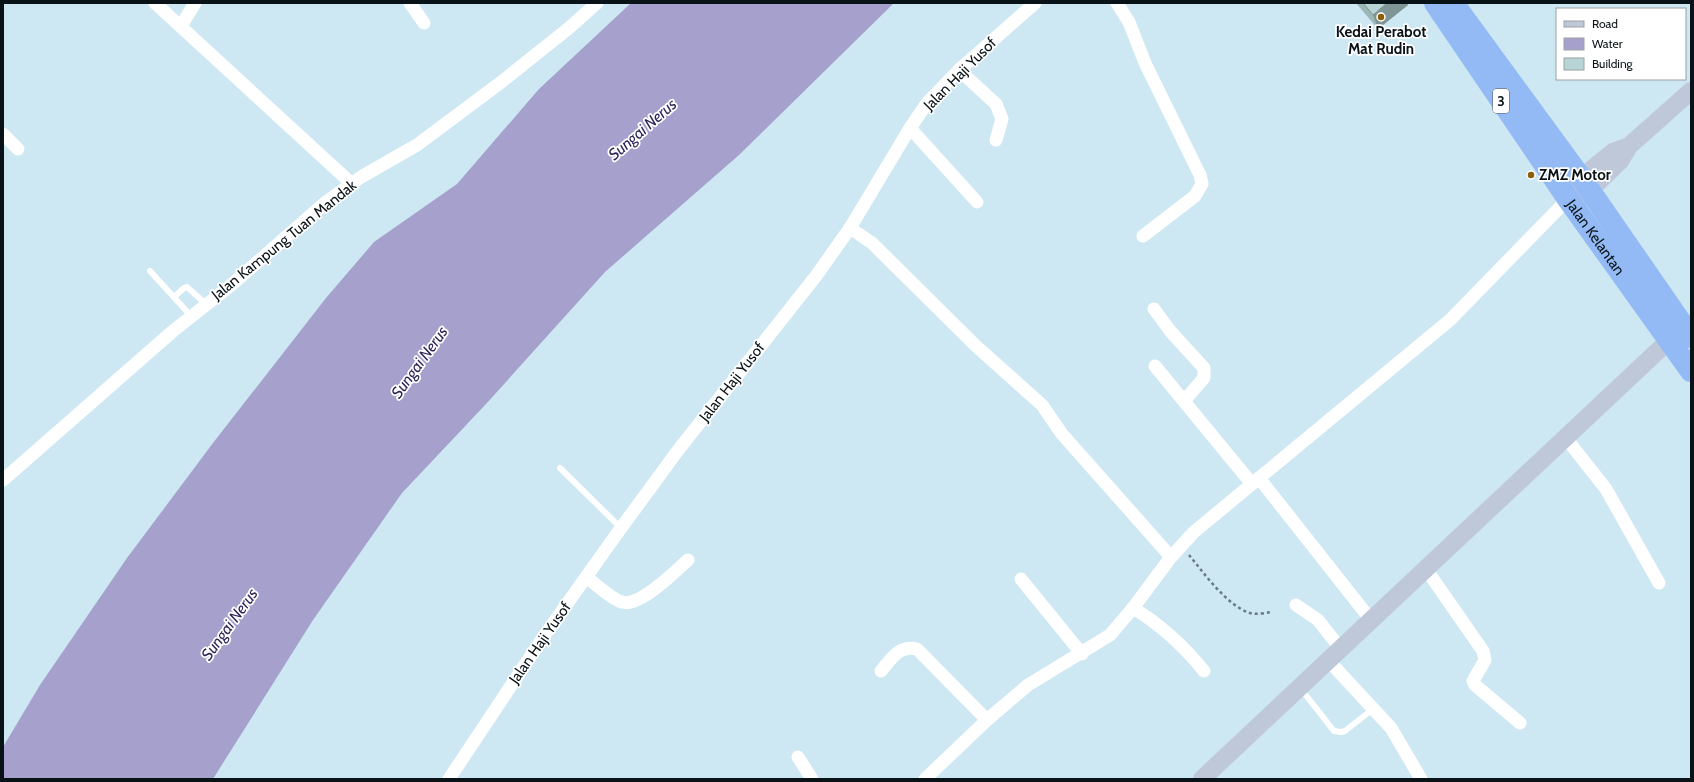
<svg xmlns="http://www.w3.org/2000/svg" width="1694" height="782" viewBox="0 0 1694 782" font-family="Cabin,sans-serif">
	<rect width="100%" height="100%" fill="#cde7f3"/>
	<!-- water -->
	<polygon fill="#a5a1cc" points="631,3 894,3 739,155 605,272 486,404 402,493 313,620 213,779 3,779 3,747 40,685 127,558 213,443 326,298 374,242 457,184 539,89"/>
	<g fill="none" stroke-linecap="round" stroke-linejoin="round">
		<!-- path -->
		<path stroke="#697a82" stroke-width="2.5" stroke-dasharray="3 3" stroke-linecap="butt" d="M1189,555c15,18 38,51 61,58 6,2 15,0 21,-1"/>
		<!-- lane -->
		<g stroke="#fff" stroke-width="6">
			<polyline points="150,271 191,316"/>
			<polyline points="174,297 184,288 187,287 206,304"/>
			<polyline points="560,468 621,528"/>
			<polyline points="1301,689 1334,731 1341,732 1345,731 1373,709"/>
		</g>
		<!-- street -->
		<g stroke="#fff" stroke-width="13">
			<polyline points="155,3 352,184"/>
			<polyline points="410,3 424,23"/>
			<polyline points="1117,3 1129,22 1145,63 1200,175 1202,184 1195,196 1143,236"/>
			<polyline points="181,26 195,3"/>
			<polyline points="959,70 996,104 1002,119 996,140"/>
			<polyline points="910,128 977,202"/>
			<polyline points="3,134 18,149"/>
			<polyline points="850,228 872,243 976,346 1042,405 1062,434 1171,557"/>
			<polyline points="1154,309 1171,332 1204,368 1204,378 1184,401"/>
			<polyline points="1155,366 1252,484"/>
			<polyline points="1565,437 1606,489 1659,583"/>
			<polyline points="1259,478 1371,620"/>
			<polyline points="3,480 173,331 230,286 326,202 361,177 417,145 500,83 569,28 597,3"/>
			<polyline points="1426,569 1483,651 1485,660 1473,681 1475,685 1520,723"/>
			<path d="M586,577c11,8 21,18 33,24 18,10 56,-30 69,-41"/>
			<polyline points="1021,579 1082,654"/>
			<polyline points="1296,605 1318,620 1340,648"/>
			<path d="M1133,608c28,17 50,37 71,63"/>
			<polyline points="1328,660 1391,728 1421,779"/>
			<path d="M881,671c11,-13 18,-26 36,-22l70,71"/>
			<polyline points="798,757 812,779"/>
			<polyline points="449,779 544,636 621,528 679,449 816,276 850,228 910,128 927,103 959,70 1035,3"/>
			<polyline points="925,779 987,720 1028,685 1110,635 1133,608 1171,557 1194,532 1450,320 1568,199"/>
		</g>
		<!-- secondary -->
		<g stroke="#bec8d9" stroke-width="18">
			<polyline points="1629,146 1613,152 1581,178 1573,184 1568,199 1581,198 1590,190 1620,161 1629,146 1691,91"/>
			<polyline points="1202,779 1679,331"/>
		</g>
		<!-- highway -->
		<g stroke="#93baf4" stroke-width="22">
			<path id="s1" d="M1435,3l133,196 123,172"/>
			<polyline points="1453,3 1581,178 1691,337"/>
		</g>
	</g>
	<!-- wall -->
	<polygon fill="#9db7b7" points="1356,3 1407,3 1408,5 1378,29"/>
	<!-- shaded-wall -->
	<polygon fill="#809595" points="1387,3 1407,3 1408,5 1378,29 1373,15"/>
	<!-- building -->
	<polygon fill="#b7d5d5" stroke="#809595" points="1363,3 1387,3 1373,15"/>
	<!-- markers -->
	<g fill="#8d5d07" stroke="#fff" stroke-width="1.5">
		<circle cx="1381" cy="17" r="4"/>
		<circle cx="1531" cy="175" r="4"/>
	</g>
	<g text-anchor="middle" stroke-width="3.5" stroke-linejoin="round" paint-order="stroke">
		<!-- shield labels -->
		<rect fill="#fff" stroke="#53595c" stroke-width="1" x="1493" y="89" width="16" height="24" rx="3"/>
		<g font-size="14" font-weight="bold" fill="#091216">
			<text x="1501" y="106">3</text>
		</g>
		<!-- poi labels -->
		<g font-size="15" font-weight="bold" fill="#091216" stroke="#fff">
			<text x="1381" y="37">Kedai Perabot<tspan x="1381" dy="17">Mat Rudin</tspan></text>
			<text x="1539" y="180" text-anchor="start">ZMZ Motor</text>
		</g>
		<!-- street labels -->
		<g font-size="15" fill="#091216" stroke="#fff">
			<text transform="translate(960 74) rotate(-45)" y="5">Jalan Haji Yusof</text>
			<text dy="5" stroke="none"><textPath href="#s1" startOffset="284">Jalan Kelantan</textPath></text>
			<text transform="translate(284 240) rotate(-39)" y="5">Jalan Kampung Tuan Mandak</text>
			<text transform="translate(732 382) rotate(-52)" y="5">Jalan Haji Yusof</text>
			<text transform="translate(540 643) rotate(-55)" y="5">Jalan Haji Yusof</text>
		</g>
		<!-- water labels -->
		<g font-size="16" font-style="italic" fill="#2e2459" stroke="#fff">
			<text transform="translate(642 129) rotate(-41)" y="6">Sungai Nerus</text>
			<text transform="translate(419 362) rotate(-54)" y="6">Sungai Nerus</text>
			<text transform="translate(229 624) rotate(-54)" y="6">Sungai Nerus</text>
		</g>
	</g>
	<!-- border -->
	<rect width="1694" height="782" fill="none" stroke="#091216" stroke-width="8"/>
	<!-- legend -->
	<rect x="1556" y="8" width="130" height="72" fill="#ffffff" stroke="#9da0a2"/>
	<rect x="1564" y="21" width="20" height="6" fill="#bec8d9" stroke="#9da0a2"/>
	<text x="1592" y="28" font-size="12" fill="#091216">Road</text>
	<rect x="1564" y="38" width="20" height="12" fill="#a5a1cc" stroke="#9da0a2"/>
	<text x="1592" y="48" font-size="12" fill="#091216">Water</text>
	<rect x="1564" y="58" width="20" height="12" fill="#b7d5d5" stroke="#9da0a2"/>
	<text x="1592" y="68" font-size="12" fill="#091216">Building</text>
</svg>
